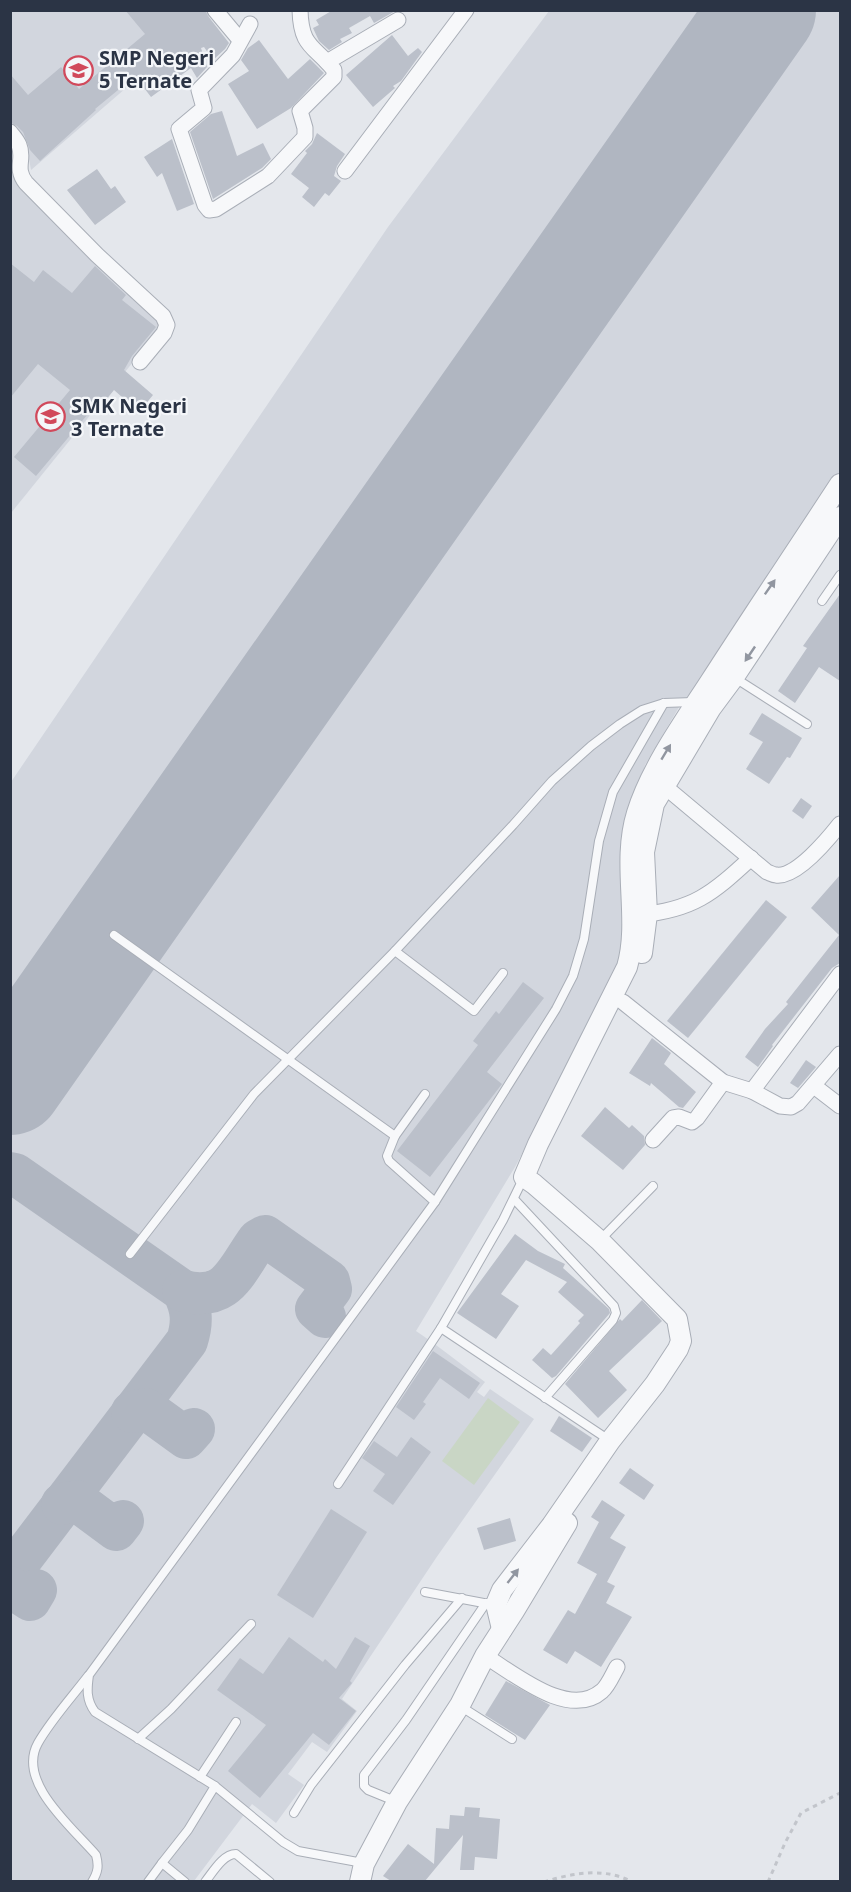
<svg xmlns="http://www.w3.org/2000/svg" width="851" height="1892" viewBox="0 0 851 1892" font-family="'Noto Sans',sans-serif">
	<rect width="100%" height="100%" fill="#e4e7ec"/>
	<!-- built -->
	<g fill="#d2d6de">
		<polygon points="213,10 214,12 31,170 27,148 11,129 10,11"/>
		<polygon points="549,11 840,11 840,477 694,689 682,702 645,765 624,842 621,908 623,944 619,960 597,1013 515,1167 416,1331 432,1342 485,1382 477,1392 484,1397 490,1389 534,1419 436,1558 342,1699 357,1711 327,1752 312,1742 288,1774 304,1785 276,1823 252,1804 194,1881 11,1882 11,782 388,227"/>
		<polygon points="10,171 167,320 11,513 10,513"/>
	</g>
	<!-- green -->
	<polygon fill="#c9d6c5" points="488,1398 520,1422 474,1485 442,1461"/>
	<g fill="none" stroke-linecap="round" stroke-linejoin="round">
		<!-- taxiway -->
		<g stroke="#b0b6c1" stroke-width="42">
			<path d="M10,1173l5,1 168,117c9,18 10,31 4,50l-177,233"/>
			<path d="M183,1291c45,11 52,-19 75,-51l7,-4 64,45 2,8 -15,20 9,8"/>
			<polyline points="132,1412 146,1409 186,1438 194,1429"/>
			<polyline points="62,1504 77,1501 116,1530 123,1521"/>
			<polyline points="10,1587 30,1600 36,1590"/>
		</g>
		<!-- runway -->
		<polyline stroke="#b0b6c1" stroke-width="106" points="10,1082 763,10"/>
	</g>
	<!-- building -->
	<g fill="#bbc0ca">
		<polygon points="125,10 205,10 208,16 229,43 225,49 213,60 204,47 201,48 207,67 197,78 191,68 151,97 135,76 95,109 96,110 40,161 30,150 23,132 17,126 10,122 10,74 28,95 61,67 79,89 145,34"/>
		<polygon points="333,10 397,10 374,23 370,16 349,28 352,33 340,39 342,42 329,50 319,41 313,28 319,25 316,20"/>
		<polygon points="392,35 408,56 418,48 422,52 401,81 393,86 395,88 373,107 346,75"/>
		<polygon points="259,40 288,79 310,59 324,73 291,108 257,129 228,84 249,71 241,60 248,48"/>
		<polygon points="222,111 237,156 263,143 271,159 262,168 213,199 190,132 211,114"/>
		<polygon points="317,133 345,154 337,166 334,176 341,181 329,196 325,193 314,207 302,197 309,188 291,174 307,153 305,151 312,144"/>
		<polygon points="172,139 194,204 177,211 162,173 157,177 144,157"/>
		<polygon points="97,169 111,189 115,186 126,202 95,225 67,190"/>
		<polygon points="10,263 34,282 43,270 72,293 95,266 126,295 122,300 156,327 132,356 124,370 153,395 139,412 114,390 97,411 93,408 36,476 14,457 70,390 38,364 10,398"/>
		<polygon points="840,594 840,681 819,667 795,703 778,691 807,648 803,646"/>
		<polygon points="762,713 802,738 790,758 787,757 769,784 746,769 763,742 749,734"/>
		<polygon points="801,798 812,806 803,819 792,811"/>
		<polygon points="840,875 840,963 832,968 772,1045 773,1046 758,1067 745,1057 765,1029 788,1004 786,1002 839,935 811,908"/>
		<polygon points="766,900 787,917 688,1038 667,1021"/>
		<polygon points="523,982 544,998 487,1072 502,1084 430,1177 397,1151 478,1045 473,1041 496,1011 499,1014"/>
		<polygon points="652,1038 671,1053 664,1064 696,1092 683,1108 679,1107 651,1083 650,1086 629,1073"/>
		<polygon points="806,1060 816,1067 798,1088 790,1083"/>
		<polygon points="605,1107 629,1128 632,1125 644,1136 645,1145 623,1170 581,1136"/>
		<polygon points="515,1234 538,1251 565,1264 563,1268 609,1309 610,1313 556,1376 552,1378 532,1360 543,1348 551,1355 580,1323 578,1321 584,1315 558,1292 567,1282 526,1260 501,1294 519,1306 496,1339 457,1313"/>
		<polygon points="642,1300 662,1321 609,1371 627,1390 598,1418 565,1384 620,1319 622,1321"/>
		<polygon points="433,1351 480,1383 469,1399 440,1378 423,1402 426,1404 414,1420 396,1407"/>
		<polygon points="559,1416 592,1438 582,1452 550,1431"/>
		<polygon points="411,1437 431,1452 393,1505 373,1491 385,1474 362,1458 374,1441 397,1457"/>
		<polygon points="630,1468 654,1485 644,1500 619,1483"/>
		<polygon points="602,1500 625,1515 610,1538 626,1547 607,1582 615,1586 606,1603 632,1617 601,1667 575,1651 567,1664 543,1650 568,1610 575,1614 597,1574 577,1563 599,1522 591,1517"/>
		<polygon points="331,1509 367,1532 313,1618 277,1595"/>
		<polygon points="510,1518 516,1541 484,1550 477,1528"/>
		<polygon points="289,1637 323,1662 325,1659 336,1669 355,1637 370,1646 350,1681 352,1683 339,1698 356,1711 329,1745 313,1733 260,1798 228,1771 266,1725 217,1690 240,1658 263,1674"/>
		<polygon points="506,1681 550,1705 525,1740 485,1715"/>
		<polygon points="465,1807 480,1808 479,1817 500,1819 497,1859 475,1857 474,1870 460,1870 463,1835 425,1881 391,1881 383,1876 408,1844 434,1864 436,1828 449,1829 450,1815 464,1816"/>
	</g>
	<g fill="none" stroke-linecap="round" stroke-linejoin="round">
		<defs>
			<g id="service">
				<polyline points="822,601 840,575"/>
				<polyline points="735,678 807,724"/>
				<path d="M114,935l281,201 -8,20 2,5 46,41 -346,473c-2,14 -3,25 6,37l120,74 68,56 15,9 65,12"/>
				<polyline points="395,951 474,1011 503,973"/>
				<polyline points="395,1136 425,1094"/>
				<polyline points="523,1179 503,1220 441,1328 609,1440"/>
				<polyline points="514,1199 614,1306 616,1313 613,1320 545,1398"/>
				<polyline points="435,1202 556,1009 573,976 584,939 599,841 613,792 664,703"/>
				<polyline points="605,1235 653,1186"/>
				<polyline points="130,1254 254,1094 395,951 513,825 552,781 591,746 620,724 642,710 664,703 693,702"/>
				<polyline points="338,1484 441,1328"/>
				<polyline points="425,1592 489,1604"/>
				<path d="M88,1676c-16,21 -37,44 -50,67 -22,39 35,85 58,112 3,11 2,17 -4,27"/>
				<polyline points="460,1706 512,1739"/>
				<polyline points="138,1739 171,1709 251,1624"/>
				<polyline points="200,1777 236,1722"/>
				<polyline points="395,1801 368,1790 364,1786 364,1775 406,1720 486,1603"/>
				<polyline points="294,1813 311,1785 405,1665 462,1598"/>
				<polyline points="162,1863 188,1830 215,1786"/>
				<polyline points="148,1882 162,1863 185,1882"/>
				<path d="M205,1882c8,-10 18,-28 31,-28l34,28"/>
			</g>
			<g id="minor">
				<polyline points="215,10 240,40"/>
				<path d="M250,24l-17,31 -34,35 5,18 -25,21 26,76 4,5 7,-1 52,-33 37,-39v-9l-5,-17 34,-34v-7c-20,-25 -33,-22 -34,-60"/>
				<polyline points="327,62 398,20"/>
				<path d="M10,132c3,4 7,8 9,13 6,14 -5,23 7,38l71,72 66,61 4,9 -3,8 -24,29"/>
				<polyline points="345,171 466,10"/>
				<path d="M657,780l110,92c3,1 6,3 9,3 20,3 53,-37 64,-51"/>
				<path d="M639,915c54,-5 73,-21 112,-57"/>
				<polyline points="623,1002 723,1082 752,1091 780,1106 791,1107 798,1103 840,1054"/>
				<polyline points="814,1086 840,1106"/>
				<polyline points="752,1091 840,974"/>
				<polyline points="653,1140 673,1118 679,1117 692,1122 697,1118 723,1082"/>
				<path d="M485,1656c30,18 84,64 117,35 6,-5 11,-17 15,-24"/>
			</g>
			<g id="tertiary">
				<polyline points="642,953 647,914 644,852 654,804 711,708 734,677 840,517"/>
				<path d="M502,1629l-6,-25 6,-14 50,-65 58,-84 45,-57 23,-35 3,-8 -4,-22 -77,-78 -66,-57 -10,-7 14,-33 89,-177c14,-48 -6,-103 10,-154 14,-45 47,-91 73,-131 43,-67 87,-132 130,-198"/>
				<polyline points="360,1882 364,1864 397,1802 460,1705 485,1656 514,1611 567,1523"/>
			</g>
		</defs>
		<!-- service casing -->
		<use href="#service" stroke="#a9aeb7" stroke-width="10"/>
		<!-- minor casing -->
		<use href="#minor" stroke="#a9aeb7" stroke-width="17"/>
		<!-- tertiary casing -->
		<use href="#tertiary" stroke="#a9aeb7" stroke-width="22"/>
		<!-- path -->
		<g stroke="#c2c5cb" stroke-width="3" stroke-dasharray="4.5 4.5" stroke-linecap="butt">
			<path d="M544,1882c28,-9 61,-15 88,0"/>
			<polyline points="768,1882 785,1843 801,1813 840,1793"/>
		</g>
		<!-- service -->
		<use href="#service" stroke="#f7f8fa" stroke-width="8"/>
		<!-- minor -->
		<use href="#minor" stroke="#f7f8fa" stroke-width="15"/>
		<!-- tertiary -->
		<use href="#tertiary" stroke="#f7f8fa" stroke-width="20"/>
	</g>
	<!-- one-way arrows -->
	<defs><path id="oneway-solid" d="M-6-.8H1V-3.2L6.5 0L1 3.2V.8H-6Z" transform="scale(1.5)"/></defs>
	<g fill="#9196a0">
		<use href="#oneway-solid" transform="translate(770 587) rotate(-55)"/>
		<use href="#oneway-solid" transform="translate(750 654) rotate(124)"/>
		<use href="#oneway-solid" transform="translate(666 752) rotate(-59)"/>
		<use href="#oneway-solid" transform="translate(513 1576) rotate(-52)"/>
	</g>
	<!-- icons -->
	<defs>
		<symbol id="school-ring" viewBox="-11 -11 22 22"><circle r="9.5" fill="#f4f6f9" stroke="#d1495b" stroke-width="1.5"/><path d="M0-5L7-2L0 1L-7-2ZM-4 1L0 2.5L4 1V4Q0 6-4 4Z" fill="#d1495b"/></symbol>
	</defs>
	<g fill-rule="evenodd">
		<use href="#school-ring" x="62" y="54" width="33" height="33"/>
		<use href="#school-ring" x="34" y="400" width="33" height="33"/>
	</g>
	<g text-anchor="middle" stroke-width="4.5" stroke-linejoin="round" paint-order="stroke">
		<!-- poi labels -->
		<g font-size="20" font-weight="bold" fill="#2b3445" stroke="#f4f6f9" text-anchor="start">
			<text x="99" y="65">SMP Negeri<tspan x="99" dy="23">5 Ternate</tspan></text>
			<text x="71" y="413">SMK Negeri<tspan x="71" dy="23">3 Ternate</tspan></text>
		</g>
	</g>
	<!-- border -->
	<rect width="851" height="1892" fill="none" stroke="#2b3445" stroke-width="24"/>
</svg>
